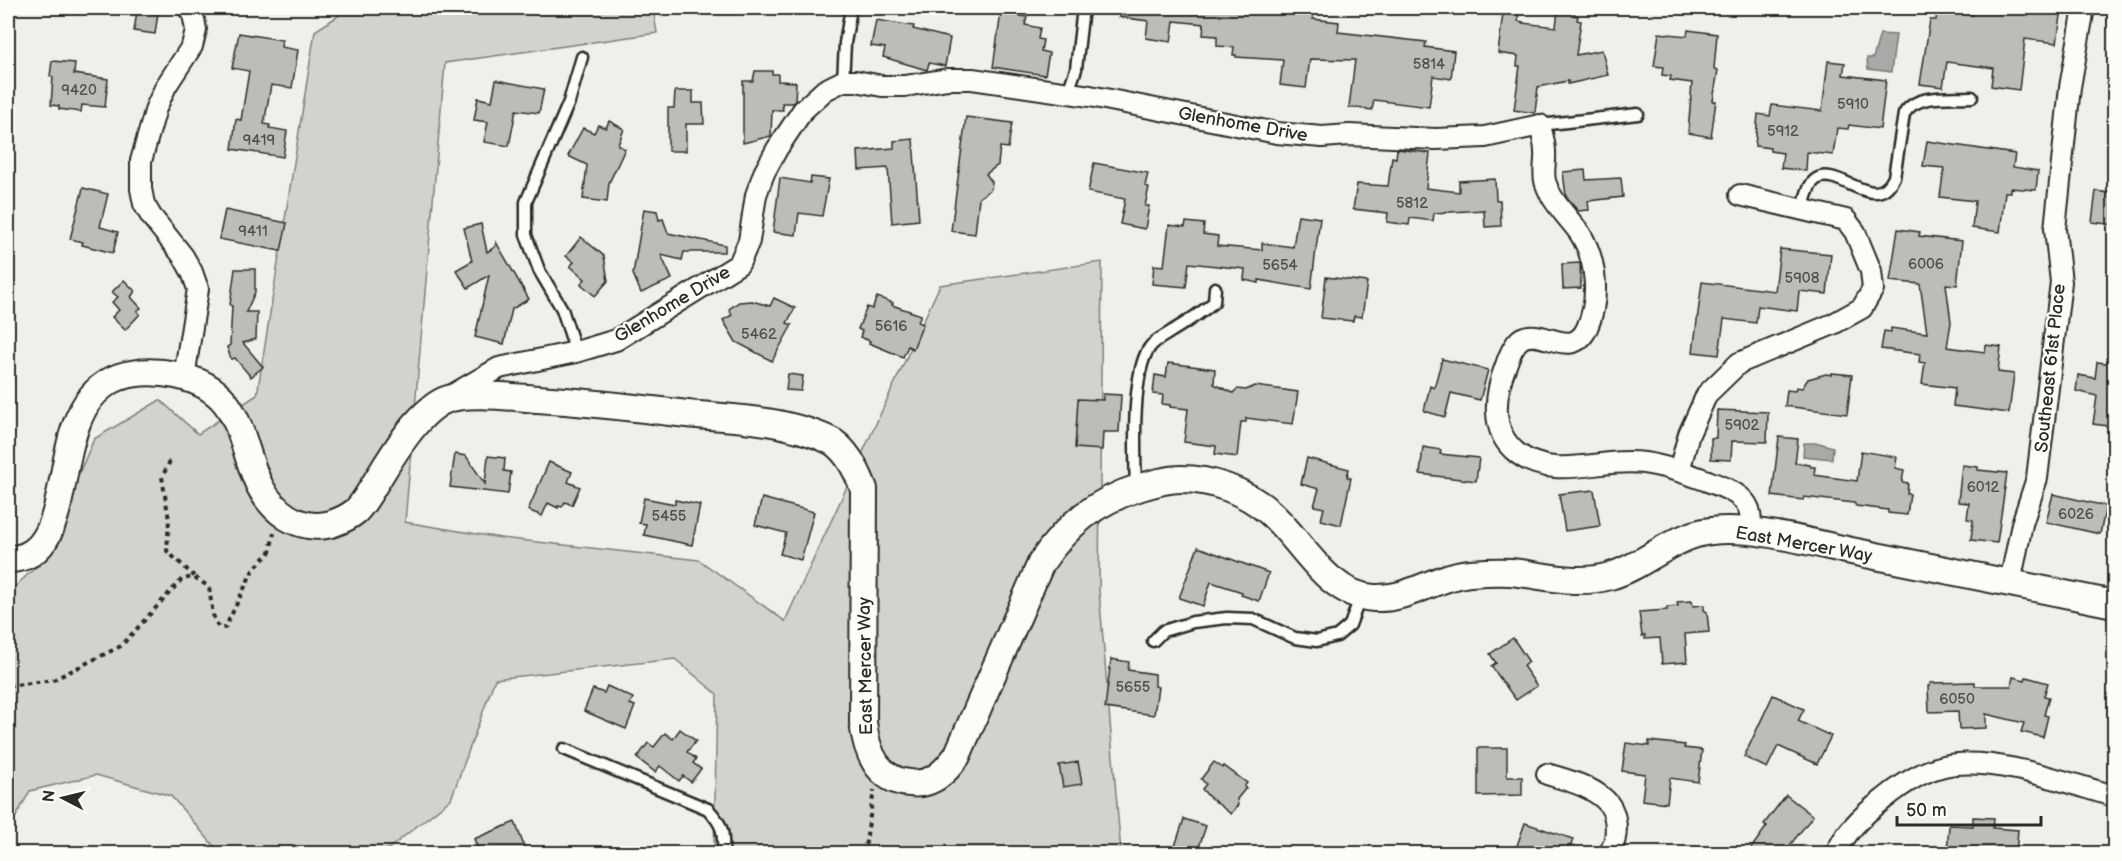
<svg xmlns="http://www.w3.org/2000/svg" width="2122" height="861" viewBox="0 0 2122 861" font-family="'Balsamiq Sans',sans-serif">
	<rect width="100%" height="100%" fill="#f0efeb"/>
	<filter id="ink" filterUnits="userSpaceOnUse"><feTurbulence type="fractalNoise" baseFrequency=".0167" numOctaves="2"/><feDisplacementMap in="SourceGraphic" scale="12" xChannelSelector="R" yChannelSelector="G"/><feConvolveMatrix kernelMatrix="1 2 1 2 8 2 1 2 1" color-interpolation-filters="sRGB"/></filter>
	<g filter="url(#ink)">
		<!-- green -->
		<polygon fill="#d3d2cf" stroke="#7f7e7d" stroke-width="1.5" points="350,8 653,8 657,33 445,63 405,522 501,538 699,560 785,621 940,285 1102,262 1099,591 1121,853 714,853 717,694 675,659 495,679 451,799 383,853 220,853 171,796 96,775 30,791 8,831 8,593 40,563 94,439 160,400 198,434 257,395 315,31"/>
		<!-- water -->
		<g fill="#aaa9a7" stroke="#777775" stroke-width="1.5">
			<polygon points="1880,34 1896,35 1891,72 1868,69 1867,58 1873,58"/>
			<polygon points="1804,443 1819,443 1833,447 1832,459 1803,456"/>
		</g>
		<!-- building -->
		<g fill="#bdbcb8" stroke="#2b2b2b" stroke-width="1.5">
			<polygon points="1119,8 1270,8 1314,13 1313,19 1339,22 1338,32 1426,42 1425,47 1454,51 1451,79 1433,76 1429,107 1374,100 1372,110 1349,107 1355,60 1310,59 1306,88 1280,85 1283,60 1236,57 1236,55 1233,55 1234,47 1217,46 1217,36 1203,35 1204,24 1174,21 1171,42 1146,38 1148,21 1119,17"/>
			<polygon points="1974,8 2062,9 2057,43 2025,39 2019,90 1991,86 1993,68 1947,62 1943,87 1920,84 1930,20 1936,20 1937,10 1973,15"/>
			<polygon points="1558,9 1575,11 1574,15 1578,16 1577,20 1581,21 1576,55 1602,50 1608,75 1568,84 1568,81 1538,87 1535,113 1514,110 1520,66 1517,66 1518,56 1498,53 1503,13 1519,15 1518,21 1523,22 1522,23 1556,27"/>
			<polygon points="137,11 158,13 155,34 134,31"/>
			<polygon points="1001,13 1027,17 1025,25 1040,28 1038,39 1043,40 1041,51 1049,53 1045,75 993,67"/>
			<polygon points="876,20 914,26 913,29 950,38 945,66 929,63 927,70 883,57 885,48 871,46"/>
			<polygon points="1688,30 1717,34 1714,69 1718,70 1713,101 1716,101 1711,137 1688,133 1692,83 1670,80 1671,76 1662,75 1663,67 1654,66 1659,33 1687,36"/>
			<polygon points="239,33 282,40 281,47 298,50 292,88 271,85 264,124 270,125 269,128 287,131 283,157 232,149 236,119 241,120 249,71 232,68"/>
			<polygon points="52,61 75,63 74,74 108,79 105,107 82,105 81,112 59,109 59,106 51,105 53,77 50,76"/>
			<polygon points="1828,61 1845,63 1843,75 1886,80 1880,129 1849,125 1848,129 1837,128 1833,155 1807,152 1806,171 1781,168 1783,153 1770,151 1770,148 1755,146 1758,114 1770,116 1772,105 1822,111"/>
			<polygon points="755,71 772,71 772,74 778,74 778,81 796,82 795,101 793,103 782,103 783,110 772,110 771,136 743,143 743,81 753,81"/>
			<polygon points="496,80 544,89 539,113 516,110 509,146 484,142 488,122 474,120 478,98 492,101"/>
			<polygon points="675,91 693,91 693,103 703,103 704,124 686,124 686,151 668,151 668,108 674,108"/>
			<polygon points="966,117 1012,123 1008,148 1000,147 998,165 986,174 992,182 991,189 979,198 975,234 951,231"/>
			<polygon points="609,121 624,129 618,145 625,149 609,183 607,202 583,199 587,165 568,156 583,128 594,133 598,125 606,128"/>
			<polygon points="913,139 919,220 892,223 888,168 859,170 858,151 894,148 894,141"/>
			<polygon points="1927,141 2015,154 2013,167 2038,171 2036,190 2010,188 2010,192 2005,192 2000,232 1972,228 1975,201 1940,197 1944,168 1923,166"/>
			<polygon points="1397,149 1430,153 1426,188 1459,192 1459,181 1495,179 1496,200 1500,200 1501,226 1485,227 1484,210 1434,213 1433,221 1410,218 1409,225 1387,222 1388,213 1353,209 1357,184 1388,186 1392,157 1396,158"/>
			<polygon points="1094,163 1148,173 1145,186 1149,187 1145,206 1149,206 1145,229 1120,224 1125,199 1088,192"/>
			<polygon points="1585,170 1586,180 1621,178 1623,197 1588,201 1589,210 1578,211 1566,196 1563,172"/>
			<polygon points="811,177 829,179 822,216 799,213 796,235 773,232 780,178 810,183"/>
			<polygon points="83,188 108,194 100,227 118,232 113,253 82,245 83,242 70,239"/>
			<polygon points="2096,191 2115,194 2115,225 2092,222"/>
			<polygon points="644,209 657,211 659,220 663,219 668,233 725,245 725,252 684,252 682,260 661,255 672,279 641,293 633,274"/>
			<polygon points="225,210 287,223 281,251 219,239"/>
			<polygon points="1298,215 1320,218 1311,289 1259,280 1259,283 1244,280 1245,269 1189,263 1186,287 1152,284 1154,265 1164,266 1169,225 1185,227 1186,222 1204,224 1203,234 1218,236 1217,246 1262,250 1262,243 1293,247"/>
			<polygon points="481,224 487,252 495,247 496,242 529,299 512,309 504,344 475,337 489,275 468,288 456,270 472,261 464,228"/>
			<polygon points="1898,229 1920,232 1919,236 1962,241 1957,285 1946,284 1951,322 1947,347 1985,352 1986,345 2001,347 1998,372 2014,374 2009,413 1953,406 1955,388 1922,384 1925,363 1919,362 1920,354 1881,349 1884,331 1891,332 1891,328 1927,333 1920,284 1890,281"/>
			<polygon points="581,237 604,256 608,281 595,296 581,284 585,279 570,266 574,262 566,256"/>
			<polygon points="1780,249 1831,254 1827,294 1799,291 1797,311 1758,306 1756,323 1724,319 1719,355 1693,352 1702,282 1775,291"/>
			<polygon points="1580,263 1581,288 1563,289 1562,264"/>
			<polygon points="235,269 255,269 255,292 246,312 257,312 256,339 243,343 263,367 251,377 235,358 231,359 227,347 230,345 232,306 230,305"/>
			<polygon points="1326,277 1367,282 1362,317 1354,316 1353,321 1321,318"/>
			<polygon points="124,280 135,291 131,297 141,308 137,311 140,314 125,330 112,317 119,310 112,302 118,297 112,292"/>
			<polygon points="877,297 893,303 892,305 921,315 918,322 923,324 913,349 908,346 903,357 869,343 870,341 860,337 862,331 858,329 867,307 872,309"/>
			<polygon points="774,298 795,308 787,323 792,325 772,361 736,342 723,320 732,315 729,309 739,302 752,301 770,306"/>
			<polygon points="1442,359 1488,370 1480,400 1451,393 1445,417 1424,411 1430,386 1434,388"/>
			<polygon points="2097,362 2115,364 2115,427 2093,424 2097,396 2076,391 2078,375 2095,378"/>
			<polygon points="1168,363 1215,369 1214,384 1233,393 1237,389 1246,390 1255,386 1298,392 1293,424 1246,418 1246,422 1241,422 1237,457 1215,454 1216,446 1184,442 1188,409 1170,407 1170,405 1162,404 1163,395 1153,394 1155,375 1166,377"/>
			<polygon points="1832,373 1852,375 1847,414 1785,406 1787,390 1795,391 1796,387 1802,388 1808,379 1826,374 1832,375"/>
			<polygon points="788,374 803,376 801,391 786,390"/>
			<polygon points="1103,394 1121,395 1119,432 1103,432 1102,450 1075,448 1078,399 1103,400"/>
			<polygon points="1717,410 1768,412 1767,442 1732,441 1731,460 1711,459 1711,438 1716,438"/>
			<polygon points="1779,437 1798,439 1795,463 1810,465 1811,467 1815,467 1814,475 1857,481 1861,451 1897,457 1895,468 1904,470 1902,482 1908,483 1907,494 1910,494 1907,515 1888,513 1888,510 1856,506 1854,503 1804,497 1803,500 1772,496"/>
			<polygon points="1423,447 1441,450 1440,454 1479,458 1476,481 1420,474"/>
			<polygon points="455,454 466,456 485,484 488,456 505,458 504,471 511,472 508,494 450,487"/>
			<polygon points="1307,458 1349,469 1347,477 1351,478 1341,525 1321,520 1324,508 1314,506 1319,489 1301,484"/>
			<polygon points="549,462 572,472 568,482 580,487 572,505 565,502 562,507 558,506 558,508 548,503 542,516 528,510"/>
			<polygon points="1962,465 1978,467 1978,470 2007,473 1997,543 1971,540 1973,520 1967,519 1969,503 1958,502"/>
			<polygon points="1594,490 1600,526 1565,531 1559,494"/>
			<polygon points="2053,494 2106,506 2100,534 2046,522"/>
			<polygon points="644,498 675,504 675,500 700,505 692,545 644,535 646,524 639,523"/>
			<polygon points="762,498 814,512 801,560 780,554 786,533 755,525"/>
			<polygon points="1198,547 1269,573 1259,601 1241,595 1242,592 1211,582 1203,606 1179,598"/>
			<polygon points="1692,601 1693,606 1704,605 1704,610 1707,612 1709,632 1685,634 1687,662 1662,664 1660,638 1645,639 1645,635 1642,636 1639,612 1667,610 1667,607 1678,606 1677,602"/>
			<polygon points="1513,638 1529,662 1523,666 1537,686 1516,700 1491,666 1496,663 1490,654"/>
			<polygon points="1111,659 1129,662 1128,670 1155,674 1155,686 1158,687 1154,715 1105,708"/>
			<polygon points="2013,677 2025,680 2026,677 2048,683 2044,696 2049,697 2044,715 2048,716 2043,737 2021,732 2024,723 1986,714 1986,728 1959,729 1958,711 1929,712 1928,686 1930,686 1930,683 1975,682 1975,686 2011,686"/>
			<polygon points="607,686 633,698 630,704 635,706 626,729 584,711 593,689 604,693"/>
			<polygon points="1773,695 1804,709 1798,721 1831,736 1817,764 1778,746 1767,768 1744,757"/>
			<polygon points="680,729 696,741 687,752 696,759 693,763 701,769 691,782 683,776 679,781 660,766 655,772 637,758 648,743 654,747 665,733 673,739"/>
			<polygon points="1649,741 1685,745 1684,748 1702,750 1698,782 1670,778 1667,803 1642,800 1645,774 1622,771 1626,743 1649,746"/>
			<polygon points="1478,748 1507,748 1507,777 1522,777 1522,795 1478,796"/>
			<polygon points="1078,762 1082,784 1063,787 1059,765"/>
			<polygon points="1214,762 1223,768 1224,766 1247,783 1244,787 1246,788 1237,799 1238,805 1231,814 1208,796 1202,789 1206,784 1201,779"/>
			<polygon points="1786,795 1813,816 1783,854 1747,854 1767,826 1764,824"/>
			<polygon points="1973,817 1994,818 1993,828 2018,830 2016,854 1947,852 1949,825 1973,826"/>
			<polygon points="1184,819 1206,826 1197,853 1175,846"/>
			<polygon points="515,822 527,854 480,854 474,839"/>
			<polygon points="1525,823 1573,839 1568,854 1514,854"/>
		</g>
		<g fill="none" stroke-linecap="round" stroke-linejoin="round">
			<defs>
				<g id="service">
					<polyline points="843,81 845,43 851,8"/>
					<polyline points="1068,92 1076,69 1083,8"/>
					<polyline points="1540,125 1638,114"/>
					<path d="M1802,211c3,-9 5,-25 13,-31 23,-17 61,37 79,-3l10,-63c12,-21 46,-16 68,-17"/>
					<polyline points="576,352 562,309 539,270 526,235 526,202 569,102 582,57"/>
					<path d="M1136,489c-1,-32 -5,-118 14,-142 5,-7 15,-11 22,-16 15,-9 29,-18 42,-29l1,-14"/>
					<polyline points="1153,641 1163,631 1193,622 1227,618 1253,619 1295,638 1317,641 1337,636 1350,625 1361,595"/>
					<path d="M564,749l144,60c15,16 16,23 15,45"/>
				</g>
				<g id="minor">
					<polyline points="184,377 198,289 192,272 183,256 151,216 144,204 141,189 141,161 156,108 166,86 192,46 196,30 193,14 188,8"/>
					<path d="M449,397l50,-29 77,-16 40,-12 123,-76 10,-23 7,-46 8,-22 13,-24 26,-39 22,-20 18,-9h13l26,5h23l43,-7h24l118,17 187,37 45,4 27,-2 87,4 49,-2 55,-12c2,9 5,18 5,27 1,10 -3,23 1,32 6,18 22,33 33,48 18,27 21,67 8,96 -15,33 -44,-1 -65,10 -8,5 -13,18 -16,27 -11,28 -17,66 11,88 37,29 84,4 127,10 21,3 42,10 61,17 15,6 38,13 44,29 2,7 2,16 3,23"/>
					<polyline points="1679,471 1689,434 1707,394 1739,363 1833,324 1862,308 1873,289 1871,271 1855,232 1846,220 1740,195"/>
					<polyline points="2010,583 2022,524 2037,478 2061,282 2055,229 2070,87 2084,8"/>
					<path d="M1547,774c19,6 41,11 56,24 16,13 16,39 6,56"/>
					<path d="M1836,854c9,-23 29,-41 48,-55 17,-14 38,-28 60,-33 48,-11 123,17 170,30"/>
				</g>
				<path id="tertiary" d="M8,559c79,0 31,-153 111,-182 18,-6 38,-6 57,-2 18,4 37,12 49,27 27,35 20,88 62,115 13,8 29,11 44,7 9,-3 18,-7 25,-13 9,-9 16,-23 23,-34 14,-23 37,-61 62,-75 21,-12 72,-5 97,-3 49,3 99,9 149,15 30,3 62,4 91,10 19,4 38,9 55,18 15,10 25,31 31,47l-1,233c3,28 14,59 47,61 7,1 16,0 23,-4 10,-5 17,-14 24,-23l84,-193c26,-39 55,-62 100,-76 13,-4 27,-8 40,-8 31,0 63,12 87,32 33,27 57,84 106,87 35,2 62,-22 96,-25 13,-1 27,-2 41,-1 32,3 66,14 99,4 35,-10 63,-41 101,-45 44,-5 101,12 145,21 86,17 172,34 258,52"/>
			</defs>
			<!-- service casing -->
			<use href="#service" stroke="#2b2b2b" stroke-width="15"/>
			<!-- minor casing -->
			<use href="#minor" stroke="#2b2b2b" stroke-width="24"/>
			<!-- tertiary casing -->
			<use href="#tertiary" stroke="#2b2b2b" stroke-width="30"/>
			<!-- path -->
			<g stroke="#2b2b2b" stroke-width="4" stroke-dasharray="4.5 4.5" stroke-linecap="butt">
				<polyline points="170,461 162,477 169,520 167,551 194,576"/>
				<polyline points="8,686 53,680 121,646 182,579 194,577 209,587 213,615 218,627 225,628 253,570 270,552 274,533"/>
				<polyline points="864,854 874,790"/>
			</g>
			<!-- service -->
			<use href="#service" stroke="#fdfcf7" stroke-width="10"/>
			<!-- minor -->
			<use href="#minor" stroke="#fdfcf7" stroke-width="20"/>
			<!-- tertiary -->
			<use href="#tertiary" stroke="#fdfcf7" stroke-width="26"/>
		</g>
	</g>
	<g text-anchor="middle" stroke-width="4.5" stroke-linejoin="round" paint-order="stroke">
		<!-- number labels -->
		<g font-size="15" fill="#504f4e">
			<text x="1429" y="69">5814</text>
			<text x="79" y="95">9420</text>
			<text x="1853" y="109">5910</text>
			<text x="1783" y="136">5912</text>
			<text x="259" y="145">9419</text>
			<text x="1412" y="208">5812</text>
			<text x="253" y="236">9411</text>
			<text x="1926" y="269">6006</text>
			<text x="1280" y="270">5654</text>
			<text x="1802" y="283">5908</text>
			<text x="891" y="331">5616</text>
			<text x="759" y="339">5462</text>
			<text x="1742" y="430">5902</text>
			<text x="1983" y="492">6012</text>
			<text x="2076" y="519">6026</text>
			<text x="669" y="521">5455</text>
			<text x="1133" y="692">5655</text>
			<text x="1957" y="704">6050</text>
		</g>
		<!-- street labels -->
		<g font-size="18" fill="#2b2b2b" stroke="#fdfcf7">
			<text transform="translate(1243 124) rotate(10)" y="6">Glenhome Drive</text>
			<text transform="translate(672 304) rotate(-31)" y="6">Glenhome Drive</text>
			<text transform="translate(2050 368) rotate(-84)" y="6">Southeast 61st Place</text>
			<text transform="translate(1804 544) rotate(10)" y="6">East Mercer Way</text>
			<text transform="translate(865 666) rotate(-91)" y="6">East Mercer Way</text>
		</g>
	</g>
	<!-- margin -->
	<rect width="2122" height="861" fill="none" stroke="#fdfcf7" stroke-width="30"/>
	<rect x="15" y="15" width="2092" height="831" fill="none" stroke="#2b2b2b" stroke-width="2" filter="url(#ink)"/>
	<!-- north arrow -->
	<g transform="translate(63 798) rotate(277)" stroke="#fdfcf7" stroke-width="4.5" paint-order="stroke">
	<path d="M0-4.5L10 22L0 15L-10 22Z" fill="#2b2b2b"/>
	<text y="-9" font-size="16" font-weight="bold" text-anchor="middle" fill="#2b2b2b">N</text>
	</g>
	<!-- scale -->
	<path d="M1897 816v9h144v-9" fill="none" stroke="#2b2b2b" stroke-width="3"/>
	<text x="1906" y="816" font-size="18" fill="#2b2b2b" stroke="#fdfcf7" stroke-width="4.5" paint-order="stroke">50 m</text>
</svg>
